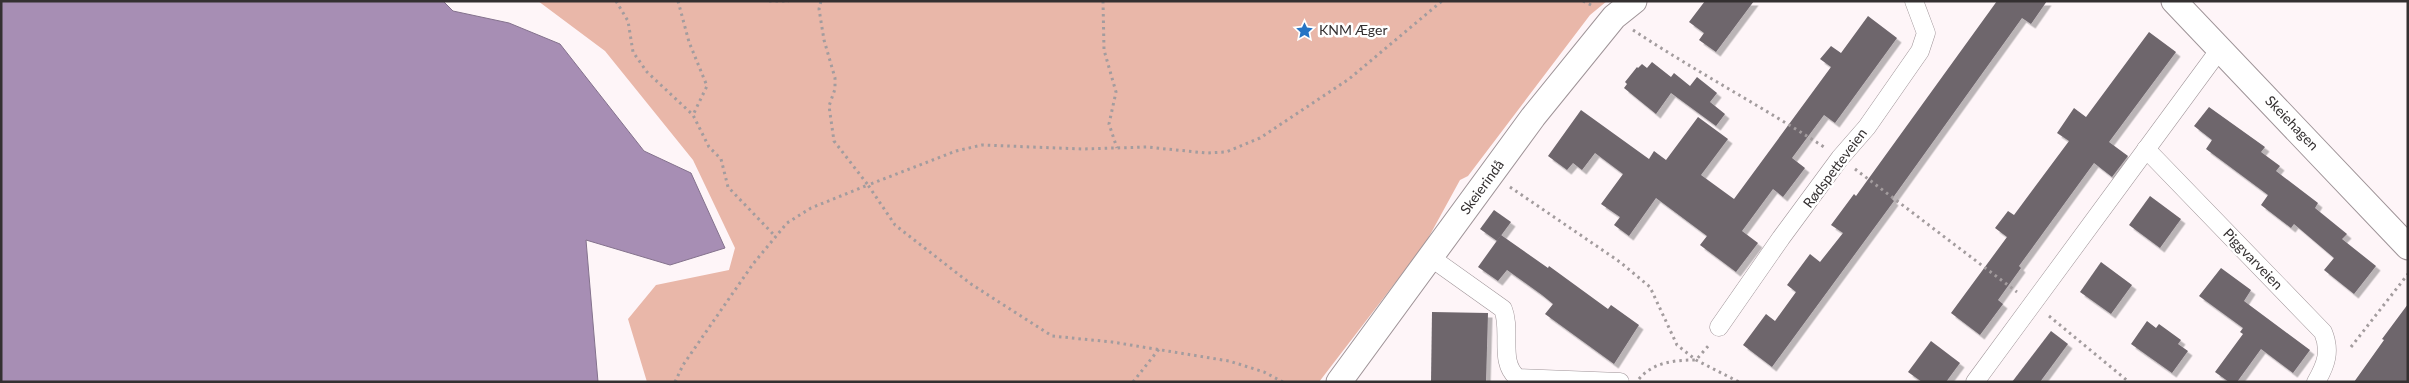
<svg xmlns="http://www.w3.org/2000/svg" width="2409" height="383" viewBox="0 0 2409 383" font-family="Lato,sans-serif">
	<defs>
		<filter id="shadow"><feDropShadow dx="4.5" dy="4.5" stdDeviation="0" flood-color="#0004"/></filter>
	</defs>
	<rect width="100%" height="100%" fill="#fef5f8"/>
	<!-- green -->
	<polygon fill="#e9b7a9" points="538,1 1607,1 1590,15 1468,176 1460,180 1425,244 1319,382 647,382 628,319 656,285 729,270 735,248 693,160 605,51"/>
	<!-- water -->
	<polygon fill="#a78eb4" stroke="#84728d" points="1,1 443,1 453,11 509,23 560,44 644,151 691,173 725,248 670,265 586,240 598,382 1,382"/>
	<!-- building -->
	<g fill="#6e666c" filter="url(#shadow)">
		<polygon points="1705,1 1754,1 1716,52 1699,40 1704,33 1689,22"/>
		<polygon points="1997,1 2047,1 2031,24 2022,18 1892,199 1894,201 1772,367 1743,345 1766,314 1775,321 1796,292 1787,285 1810,254 1820,262 1843,233 1831,225 1854,194 1856,196"/>
		<polygon points="1868,16 1897,38 1835,123 1824,115 1792,158 1805,168 1783,197 1773,189 1742,231 1758,243 1736,272 1700,245 1707,236 1656,198 1629,236 1614,225 1620,217 1601,204 1623,174 1595,153 1582,170 1573,163 1567,170 1548,156 1581,110 1649,159 1654,151 1666,160 1698,117 1728,139 1701,175 1734,199 1831,67 1820,59 1831,46 1841,53"/>
		<polygon points="2149,32 2176,52 2109,142 2128,156 2112,177 2094,163 2019,266 2021,268 1998,300 2003,304 1980,335 1951,313 2007,237 1995,228 2008,211 2014,215 2069,141 2057,133 2074,108 2086,117"/>
		<polygon points="1652,62 1671,77 1674,73 1690,86 1697,77 1717,93 1710,102 1725,114 1716,126 1671,93 1656,114 1624,88 1627,84 1625,82 1637,67 1638,68 1642,64 1647,68"/>
		<polygon points="2209,107 2265,147 2261,152 2280,166 2276,171 2318,203 2315,208 2347,234 2342,239 2376,266 2354,294 2324,270 2334,258 2294,224 2291,228 2261,205 2268,195 2206,149 2212,140 2194,126"/>
		<polygon points="2150,196 2181,219 2160,248 2129,225"/>
		<polygon points="1494,210 1511,222 1497,241 1480,229"/>
		<polygon points="1501,235 1548,268 1549,266 1608,309 1611,305 1639,325 1614,364 1545,314 1553,304 1542,295 1507,270 1498,281 1478,267"/>
		<polygon points="2101,262 2132,285 2111,314 2080,292"/>
		<polygon points="2221,268 2251,290 2244,301 2310,350 2293,373 2261,349 2237,382 2229,382 2215,372 2243,334 2240,332 2243,328 2199,296"/>
		<polygon points="2408,304 2408,382 2354,382 2384,340 2382,339"/>
		<polygon points="1432,312 1488,313 1486,382 1431,382"/>
		<polygon points="2147,321 2156,328 2159,324 2181,340 2178,344 2188,351 2172,373 2131,344"/>
		<polygon points="2051,331 2068,344 2040,382 2012,382"/>
		<polygon points="1931,341 1960,363 1946,382 1922,382 1908,372"/>
	</g>
	<g fill="none" stroke-linecap="round" stroke-linejoin="round">
		<defs>
			<g id="street">
				<path d="M2146,149l177,183c8,19 3,33 -7,50"/>
				<path d="M1430,257l73,52c9,22 -5,54 15,69l102,4"/>
				<polyline points="1719,327 1781,238 1840,158 1867,127 1920,51 1926,33 1914,1"/>
				<polyline points="1975,382 2220,49"/>
			</g>
			<g id="secondary">
				<polyline points="2174,1 2408,247"/>
				<polyline points="1339,382 1533,117 1614,17 1634,1"/>
			</g>
		</defs>
		<!-- street casing -->
		<use href="#street" stroke="#9f9498" stroke-width="19"/>
		<!-- secondary casing -->
		<use href="#secondary" stroke="#9f9498" stroke-width="27"/>
		<!-- path -->
		<g stroke="#a39c9e" stroke-width="3" stroke-dasharray="2.5 4" stroke-linecap="butt">
			<polyline points="616,1 628,21 633,52 647,72 693,115 709,147 721,159 728,187 775,236"/>
			<polyline points="678,1 689,42 707,86 693,115"/>
			<polyline points="769,1 789,1"/>
			<polyline points="1103,1 1104,50 1116,92 1109,124 1117,148"/>
			<polyline points="1583,1 1593,6"/>
			<path d="M1633,30c62,41 128,76 191,117"/>
			<polyline points="1855,169 2017,292"/>
			<polyline points="1510,187 1620,262 1650,287 1677,345 1696,360 1739,382"/>
			<polyline points="2049,316 2129,382"/>
			<polyline points="2351,347 2408,274"/>
			<path d="M1639,379c14,-17 36,-19 57,-19l14,-16"/>
			<polyline points="675,382 683,365 753,264 787,223 811,208 868,185 834,141 829,106 835,89 835,78 824,40 819,9 821,1"/>
			<polyline points="1133,382 1159,349"/>
			<polyline points="1283,382 1264,372 1229,361 1112,342 1052,336 971,284 895,225 868,185 956,151 982,145 1082,149 1147,147 1206,153 1226,152 1260,138 1349,79 1442,1"/>
		</g>
		<!-- street -->
		<use href="#street" stroke="#fff" stroke-width="18"/>
		<!-- secondary -->
		<use href="#secondary" stroke="#fff" stroke-width="25"/>
	</g>
	<!-- icons -->
	<defs>
		<symbol id="sight-bare" viewBox="-9 -9 18 18"><path d="M0-6L1.8-2.2L6-1.7L2.9 1.2L3.7 5.4L0 3.3L-3.7 5.4L-2.9 1.2L-6-1.7L-1.8-2.2Z" fill="#2674c4" stroke="#fff" stroke-width="2.5" paint-order="stroke"/></symbol>
	</defs>
	<g fill-rule="evenodd">
		<use href="#sight-bare" x="1292" y="18" width="25" height="25"/>
	</g>
	<g text-anchor="middle" stroke-width="5" stroke-linejoin="round" paint-order="stroke">
		<!-- poi labels -->
		<g font-size="14" fill="#343031" stroke="#fff" text-anchor="start">
			<text x="1319" y="35">KNM Æger</text>
		</g>
		<!-- street labels -->
		<g font-size="14" fill="#343031" stroke="#fff">
			<text transform="translate(2292 123) rotate(46)" y="5">Skeiehagen</text>
			<text transform="translate(1835 168) rotate(-53)" y="5">Rødspetteveien</text>
			<text transform="translate(1482 187) rotate(-54)" y="5">Skeierindå</text>
			<text transform="translate(2253 259) rotate(46)" y="5">Piggvarveien</text>
		</g>
	</g>
	<!-- border -->
	<rect width="2409" height="383" fill="none" stroke="#343031" stroke-width="5"/>
</svg>
